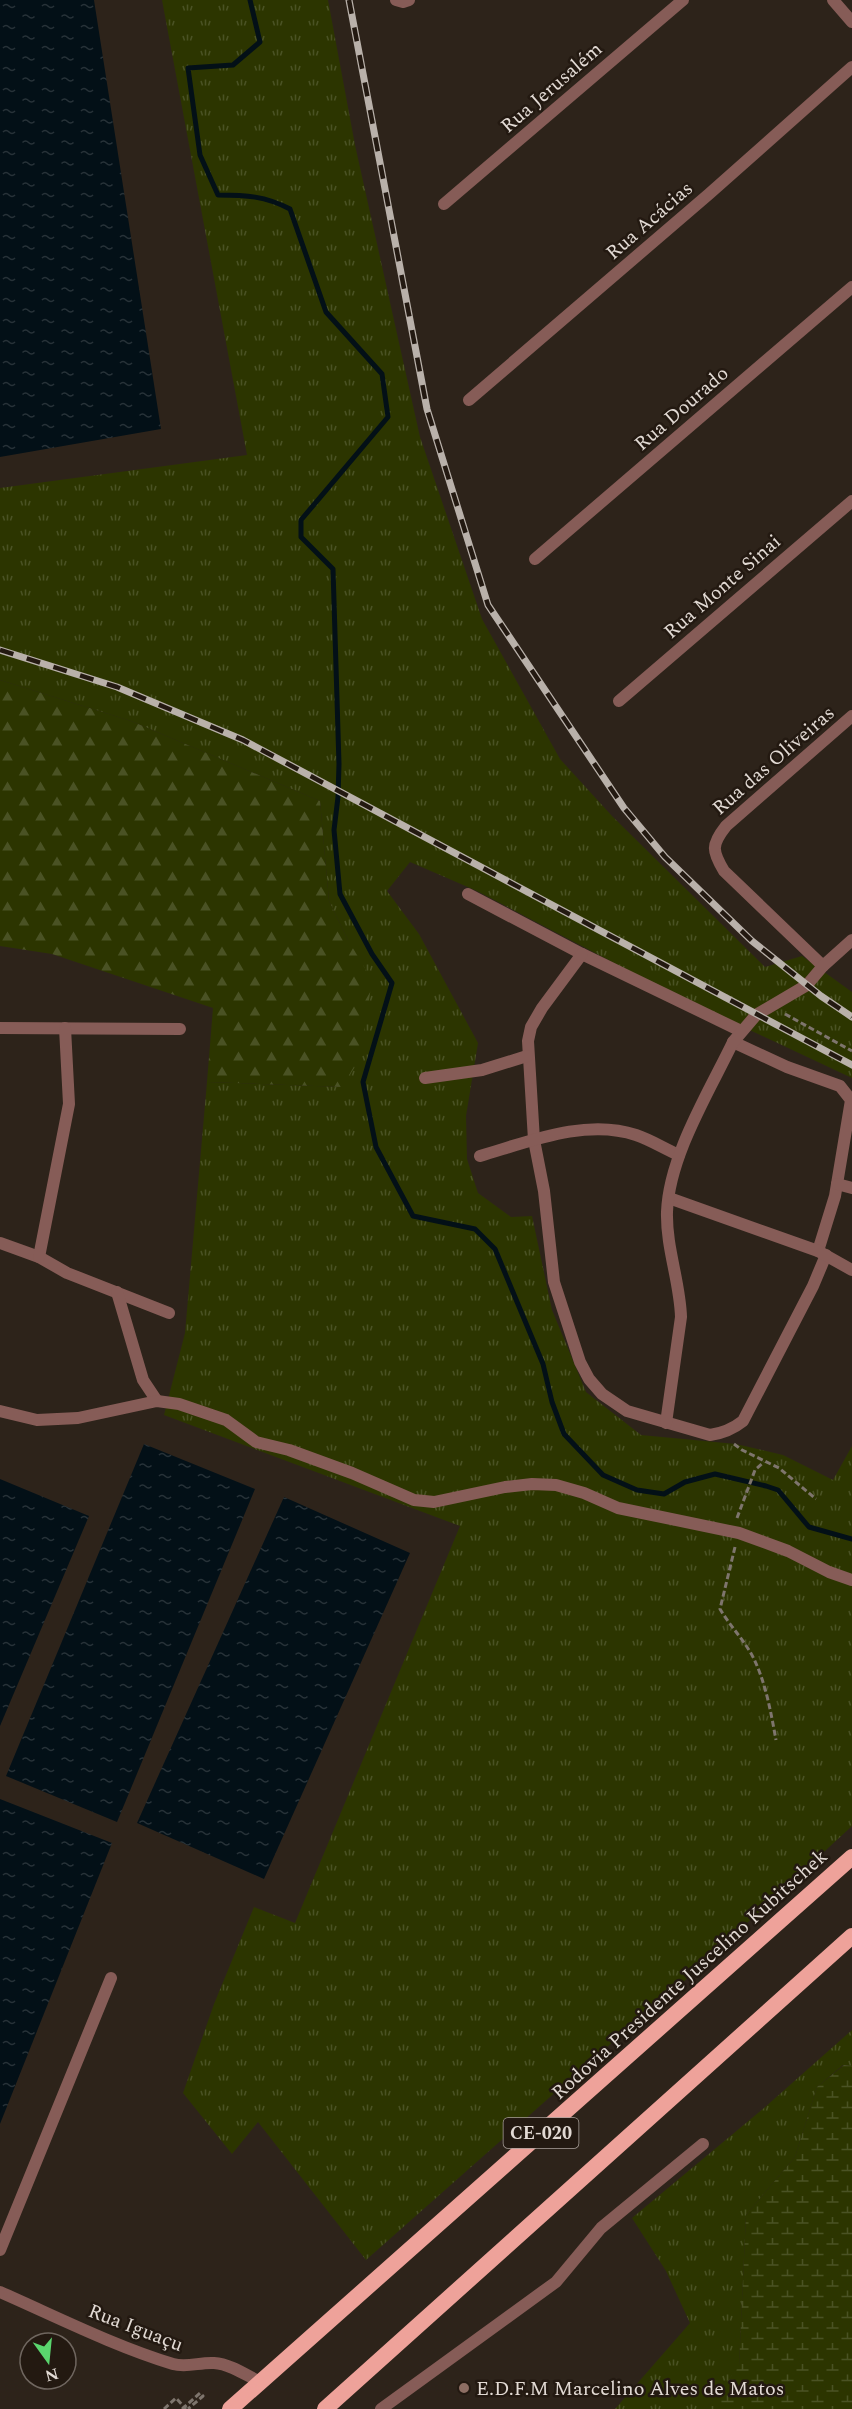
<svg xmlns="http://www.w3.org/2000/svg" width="852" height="2409" viewBox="0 0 852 2409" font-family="Spectral,serif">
	<defs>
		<pattern id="grass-tufts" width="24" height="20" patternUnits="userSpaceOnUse" patternTransform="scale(1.5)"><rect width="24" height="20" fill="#2c3500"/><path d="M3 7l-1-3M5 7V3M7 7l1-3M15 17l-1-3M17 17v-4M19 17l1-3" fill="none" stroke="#4a5224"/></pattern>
		<pattern id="forest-firs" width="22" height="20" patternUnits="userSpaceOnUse" patternTransform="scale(1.5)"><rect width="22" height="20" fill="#2c3500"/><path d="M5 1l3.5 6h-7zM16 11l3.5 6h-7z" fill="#4a5224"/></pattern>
		<pattern id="wetland-marsh" width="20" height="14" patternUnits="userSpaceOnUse" patternTransform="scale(1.5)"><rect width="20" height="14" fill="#2c3500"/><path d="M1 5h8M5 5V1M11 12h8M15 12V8" fill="none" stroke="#4a5224"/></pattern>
		<pattern id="water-ripples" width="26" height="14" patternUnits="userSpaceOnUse" patternTransform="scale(1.5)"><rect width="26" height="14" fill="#031017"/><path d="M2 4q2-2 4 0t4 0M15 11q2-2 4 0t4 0" fill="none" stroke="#273238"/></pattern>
	</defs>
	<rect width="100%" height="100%" fill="#2d231a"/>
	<!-- grass -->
	<g fill="url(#grass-tufts)">
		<polygon points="162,0 328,0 355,145 420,437 482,619 560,759 612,816 765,967 802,956 852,992 852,1078 679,997 477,891 410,862 387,891 419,934 478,1043 466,1116 467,1159 478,1193 511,1217 532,1216 552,1310 586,1392 641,1435 736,1444 783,1455 833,1480 852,1446 852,1826 680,1985 594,2058 366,2260 258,2122 232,2154 183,2093 214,2004 254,1907 295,1923 460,1526 164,1415 185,1333 207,1082 342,1087 348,940 329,901 320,801 131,721 0,680 0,488 247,455"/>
		<polygon points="852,2030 852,2066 843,2065 817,2087 795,2157 746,2215 739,2367 706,2409 615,2409 690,2323 666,2271 632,2218 764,2108"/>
	</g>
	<!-- forest -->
	<polygon fill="url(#forest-firs)" points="0,680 131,721 320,801 329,901 348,940 372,980 360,1059 342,1087 207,1082 213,1008 52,954 0,946"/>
	<!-- wetland -->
	<polygon fill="url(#wetland-marsh)" points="844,2065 852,2066 852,2409 706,2409 739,2366 746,2215 795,2157 817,2087"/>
	<!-- water -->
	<g fill="url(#water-ripples)">
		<polygon points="0,0 94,0 161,429 0,457"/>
		<polygon points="144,1444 255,1489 117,1822 6,1776"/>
		<polygon points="0,1479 89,1516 0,1726"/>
		<polygon points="284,1497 410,1553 264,1879 137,1823"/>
		<polygon points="0,1799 112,1843 0,2124"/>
	</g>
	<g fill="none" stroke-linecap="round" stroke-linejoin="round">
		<!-- stream -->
		<path stroke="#031017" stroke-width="5" d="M250,0l10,42 -27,23 -45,3 12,87 18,40c28,0 47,1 72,14l36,103 56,62 6,43 -87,103v17l32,32 6,195 -1,33 -4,33 6,64 32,60 20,29 -29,99 13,65 37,69 62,13 20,20 48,115 9,38 12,32 39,41 34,15 27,4 21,-12 30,-8 51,12 12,4 31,37 43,12"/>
		<!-- path -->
		<g stroke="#7e756d" stroke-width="3" stroke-dasharray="6 3" stroke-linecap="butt">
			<polyline points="785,1014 852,1051"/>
			<polyline points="734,1444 742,1450 779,1468 816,1499"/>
			<polyline points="737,1518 755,1470 764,1462"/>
			<path d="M735,1547l-15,62c10,17 25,32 34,50 12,25 17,54 22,81"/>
			<polyline points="164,2409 176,2398 186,2409"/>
			<polyline points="182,2409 200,2393 203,2396 188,2409"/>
		</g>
		<!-- minor -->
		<g stroke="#865c57" stroke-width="12">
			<polyline points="396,0 403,2 409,0"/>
			<polyline points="833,0 852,22"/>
			<polyline points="444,204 683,0"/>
			<polyline points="469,400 709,194 852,67"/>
			<polyline points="535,559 852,287"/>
			<polyline points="619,701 852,501"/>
			<polyline points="468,894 582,954 741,1031"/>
			<path d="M582,954l-40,54 -11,19 -3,14 6,99 10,51 10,91 26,80 9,17 13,15 25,17 83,24c14,-2 23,-6 33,-14l70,-135 13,-31"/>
			<path d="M823,966l-99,-95c-12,-20 -13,-26 2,-45l126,-110"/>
			<polyline points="0,1028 180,1029"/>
			<polyline points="733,1042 787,1067 840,1086 851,1100 835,1196 818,1251"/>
			<polyline points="425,1078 482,1070 527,1056"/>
			<path d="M480,1156c48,-14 106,-38 156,-21 15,5 29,14 43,20"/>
			<polyline points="837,1184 852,1188"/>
			<polyline points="669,1198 818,1251 852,1270"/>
			<polyline points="0,1243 39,1257 67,1273 169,1313"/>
			<polyline points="39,1257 69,1104 65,1028"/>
			<polyline points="117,1292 143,1380 157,1401"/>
			<polyline points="0,1411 37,1420 78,1418 157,1401 179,1404 226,1420 256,1442 289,1450 352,1473 414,1500 434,1502 505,1487 532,1484 556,1485 584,1493 618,1508 739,1533 788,1551 829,1572 852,1580"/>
			<path d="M666,1423l15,-106c-1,-35 -15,-69 -14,-105 2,-56 42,-120 66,-170l23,-27 51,-30 16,-19 29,-26"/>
			<polyline points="0,2250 111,1978"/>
			<path d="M0,2292c57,25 114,54 173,72 14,4 27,-2 41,-1 16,1 32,12 46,19"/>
			<polyline points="381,2409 556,2282 601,2228 703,2144"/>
		</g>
		<!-- trunk -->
		<g stroke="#eea29a" stroke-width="16">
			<polyline points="230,2409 852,1857"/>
			<polyline points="325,2409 852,1936"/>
		</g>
		<defs>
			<g id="rail">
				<polyline points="349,0 427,409 488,605 624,808 665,857 752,941 821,996 852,1017"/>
				<polyline points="0,650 117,687 243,740 852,1065"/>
			</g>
		</defs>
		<!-- rail casing -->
		<use href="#rail" stroke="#b9b1aa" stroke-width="7"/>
		<!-- rail -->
		<use href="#rail" stroke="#231911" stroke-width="4.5" stroke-dasharray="14" stroke-linecap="butt"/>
	</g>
	<!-- markers -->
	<circle fill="#8d6e63" stroke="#231911" stroke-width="2" cx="464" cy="2388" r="6"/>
	<g text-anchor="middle" stroke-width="5" stroke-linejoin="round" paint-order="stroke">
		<!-- shield labels -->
		<rect fill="#231911" stroke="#a9a09a" stroke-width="1.5" x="503.5" y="2118" width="75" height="30" rx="4.5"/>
		<g font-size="18" font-weight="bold" fill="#e2dad4">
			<text x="541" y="2139">CE-020</text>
		</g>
		<!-- street labels -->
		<g font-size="20" fill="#e2dad4" stroke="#231911">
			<text transform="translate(551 87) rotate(-41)" y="7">Rua Jerusalém</text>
			<text transform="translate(649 220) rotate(-41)" y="7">Rua Acácias</text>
			<text transform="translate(681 408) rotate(-41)" y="7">Rua Dourado</text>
			<text transform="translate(722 586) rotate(-41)" y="7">Rua Monte Sinai</text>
			<text transform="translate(773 760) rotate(-41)" y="7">Rua das Oliveiras</text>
			<text transform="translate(689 1974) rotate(-42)" y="7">Rodovia Presidente Juscelino Kubitschek</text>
			<text transform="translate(136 2327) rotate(21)" y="7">Rua Iguaçu</text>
		</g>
		<!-- poi labels -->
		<g font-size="20" fill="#e2dad4" stroke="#231911" text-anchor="start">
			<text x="476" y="2395">E.D.F.M Marcelino Alves de Matos</text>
		</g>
	</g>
	<!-- north arrow -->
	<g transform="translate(48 2361) rotate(165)"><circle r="28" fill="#231911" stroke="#6f665f" stroke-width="1.5"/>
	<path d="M0-4.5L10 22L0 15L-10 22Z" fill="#5ad56e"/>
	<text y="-9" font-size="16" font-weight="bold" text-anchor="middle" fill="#e2dad4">N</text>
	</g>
</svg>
